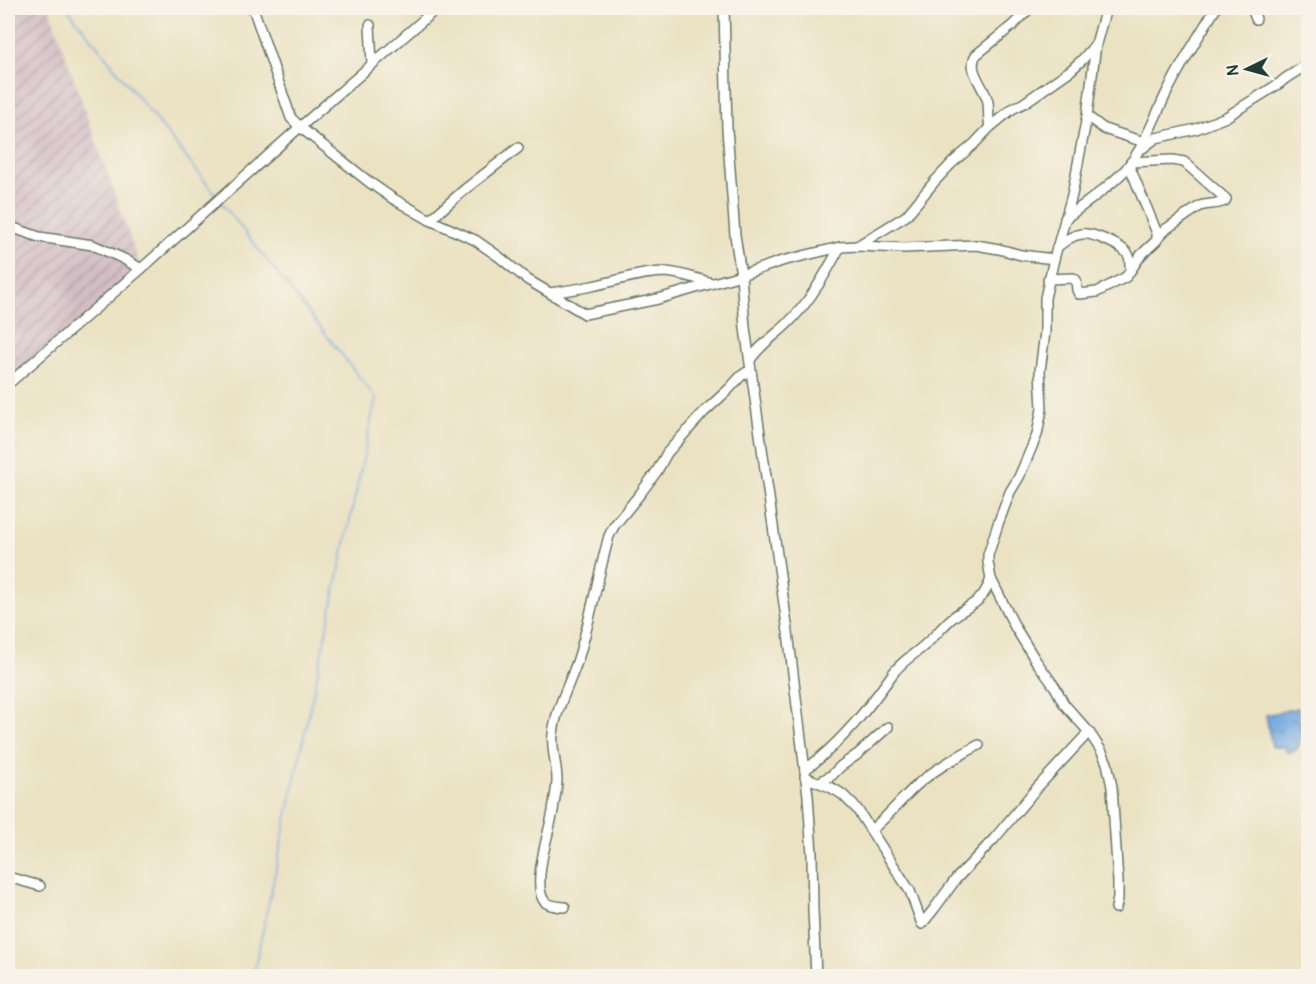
<svg xmlns="http://www.w3.org/2000/svg" width="1316" height="984" viewBox="0 0 1316 984" font-family="Pangolin,sans-serif">
	<defs>
		<pattern id="industrial-furrows" width="10" height="10" patternUnits="userSpaceOnUse" patternTransform="scale(1.5)"><rect width="10" height="10" fill="#d2bdc5"/><path d="M-1 1l2-2M0 10L10 0M9 11l2-2" fill="none" stroke="#aa9ba1"/></pattern>
		<pattern id="water-ripples" width="26" height="14" patternUnits="userSpaceOnUse" patternTransform="scale(1.5)"><rect width="26" height="14" fill="#76aae3"/><path d="M2 4q2-2 4 0t4 0M15 11q2-2 4 0t4 0" fill="none" stroke="#608cb9"/></pattern>
	</defs>
	<rect width="100%" height="100%" fill="#f7f3e8"/>
	<filter id="ink" filterUnits="userSpaceOnUse"><feTurbulence type="fractalNoise" baseFrequency=".0167" numOctaves="2"/><feDisplacementMap in="SourceGraphic" scale="12" xChannelSelector="R" yChannelSelector="G"/><feConvolveMatrix kernelMatrix="1 2 1 2 8 2 1 2 1" color-interpolation-filters="sRGB"/></filter>
	<filter id="wash" filterUnits="userSpaceOnUse"><feTurbulence type="fractalNoise" baseFrequency=".008" numOctaves="4" result="noise"/><feDisplacementMap in="SourceGraphic" scale="24" xChannelSelector="R" yChannelSelector="G"/><feGaussianBlur stdDeviation="1.35" result="paint"/><feColorMatrix in="noise" values="0 0 0 0 0 0 0 0 0 0 0 0 0 0 0 0 0 1.4 0 .05"/><feComposite in="paint" operator="in"/></filter>
	<g filter="url(#wash)">
		<rect width="100%" height="100%" fill="#ebe2c2"/>
		<!-- industrial -->
		<polygon fill="url(#industrial-furrows)" points="8,8 49,8 141,269 8,386"/>
		<!-- water -->
		<path fill="url(#water-ripples)" stroke="#4a748c" stroke-width="1.5" d="M1298,708c1,13 10,46 -11,44l-2,-5h-13l-6,-32z"/>
		<g fill="none" stroke-linecap="round" stroke-linejoin="round">
			<!-- stream -->
			<g stroke="#76aae3" stroke-width="1.5">
				<polyline points="67,8 216,195"/>
				<polyline points="221,202 376,398 253,976"/>
			</g>
		</g>
	</g>
	<g filter="url(#ink)">
		<g fill="none" stroke-linecap="round" stroke-linejoin="round">
			<defs>
				<g id="minor">
					<polyline points="253,8 291,118 300,127 369,182 392,198 430,220 475,240 498,256 528,280 585,314 658,299 741,275 782,261 840,247 857,246 904,248 976,245 999,249 1021,255 1054,259"/>
					<polyline points="724,8 727,129 735,235 741,275 745,328 788,632 808,796 812,854 813,910 816,976"/>
					<polyline points="1106,8 1096,44 1087,116 1072,195 1054,259 1045,298 1045,332 1040,371 1042,409 1037,435 1019,477 1010,492 998,524 988,555 988,562 991,579 1015,627 1036,661 1055,687 1064,704 1089,732 1102,752 1107,763 1112,787 1118,882 1118,898 1116,908"/>
					<polyline points="1252,8 1256,19"/>
					<polyline points="370,25 372,64"/>
					<polyline points="1087,116 1104,129 1144,142"/>
					<path d="M990,127c-2,-8 -1,-17 -2,-25 -3,-15 -22,-32 -12,-47l37,-30 17,-17"/>
					<path d="M1143,148l13,-10 40,-9 30,-12 54,-34c9,-9 21,-12 28,-21"/>
					<path d="M1131,162l41,-2 12,2 42,37 -1,2c-8,4 -17,2 -25,5l-34,23 -8,9"/>
					<path d="M1065,219c19,-15 45,-32 61,-50 19,-23 28,-51 41,-77 15,-29 32,-57 49,-84"/>
					<polyline points="430,220 464,190 518,148"/>
					<polyline points="8,226 39,237 93,245 124,259 141,269"/>
					<polyline points="857,246 906,216 935,181 952,163 974,144 990,127 1012,109 1024,103 1071,70 1082,60 1096,44"/>
					<path d="M1057,247c8,-6 15,-12 25,-13 9,-2 38,11 44,18 5,4 4,12 4,18"/>
					<polyline points="1048,279 1073,278 1076,280 1077,290 1079,294 1097,292 1126,277 1141,255 1157,240 1157,233 1129,165"/>
					<path d="M550,293c14,-2 28,-4 42,-7 25,-5 49,-14 74,-14 16,1 30,7 46,11"/>
					<path d="M750,360c11,-17 27,-25 40,-39 21,-21 36,-48 50,-74"/>
					<polyline points="8,384 141,269 300,127 437,8"/>
					<path d="M805,770c37,-28 62,-60 89,-98 9,-12 23,-19 34,-30 8,-7 14,-15 23,-23 19,-16 30,-13 40,-40"/>
					<polyline points="805,777 830,787 842,794 857,809 910,891 922,924 934,909 956,879 994,839 1035,790 1089,732"/>
					<polyline points="820,782 832,775 841,766 858,754 888,727"/>
					<path d="M871,830c18,-14 31,-32 48,-47 19,-16 38,-26 60,-38"/>
					<polyline points="8,877 40,886"/>
					<path d="M565,907c-9,-1 -20,-1 -23,-10 -8,-21 7,-64 11,-86 1,-10 4,-21 4,-31 0,-15 -6,-31 -4,-46 3,-27 18,-52 26,-78 12,-39 19,-80 30,-120l5,-10 26,-32 17,-23 10,-18 37,-41 25,-23 12,-13 6,-4 4,-1"/>
				</g>
			</defs>
			<!-- minor casing -->
			<use href="#minor" stroke="#676" stroke-width="12"/>
			<!-- minor -->
			<use href="#minor" stroke="#fff" stroke-width="9"/>
		</g>
	</g>
	<!-- margin -->
	<rect width="1316" height="984" fill="none" stroke="#f7f3e8" stroke-width="30"/>
	<!-- north arrow -->
	<g transform="translate(1247 69) rotate(265)" stroke="#f7f3e8" stroke-width="4.5" paint-order="stroke">
	<path d="M0-4.5L10 22L0 15L-10 22Z" fill="#1f3d34"/>
	<text y="-9" font-size="16" font-weight="bold" text-anchor="middle" fill="#1f3d34">N</text>
	</g>
</svg>
